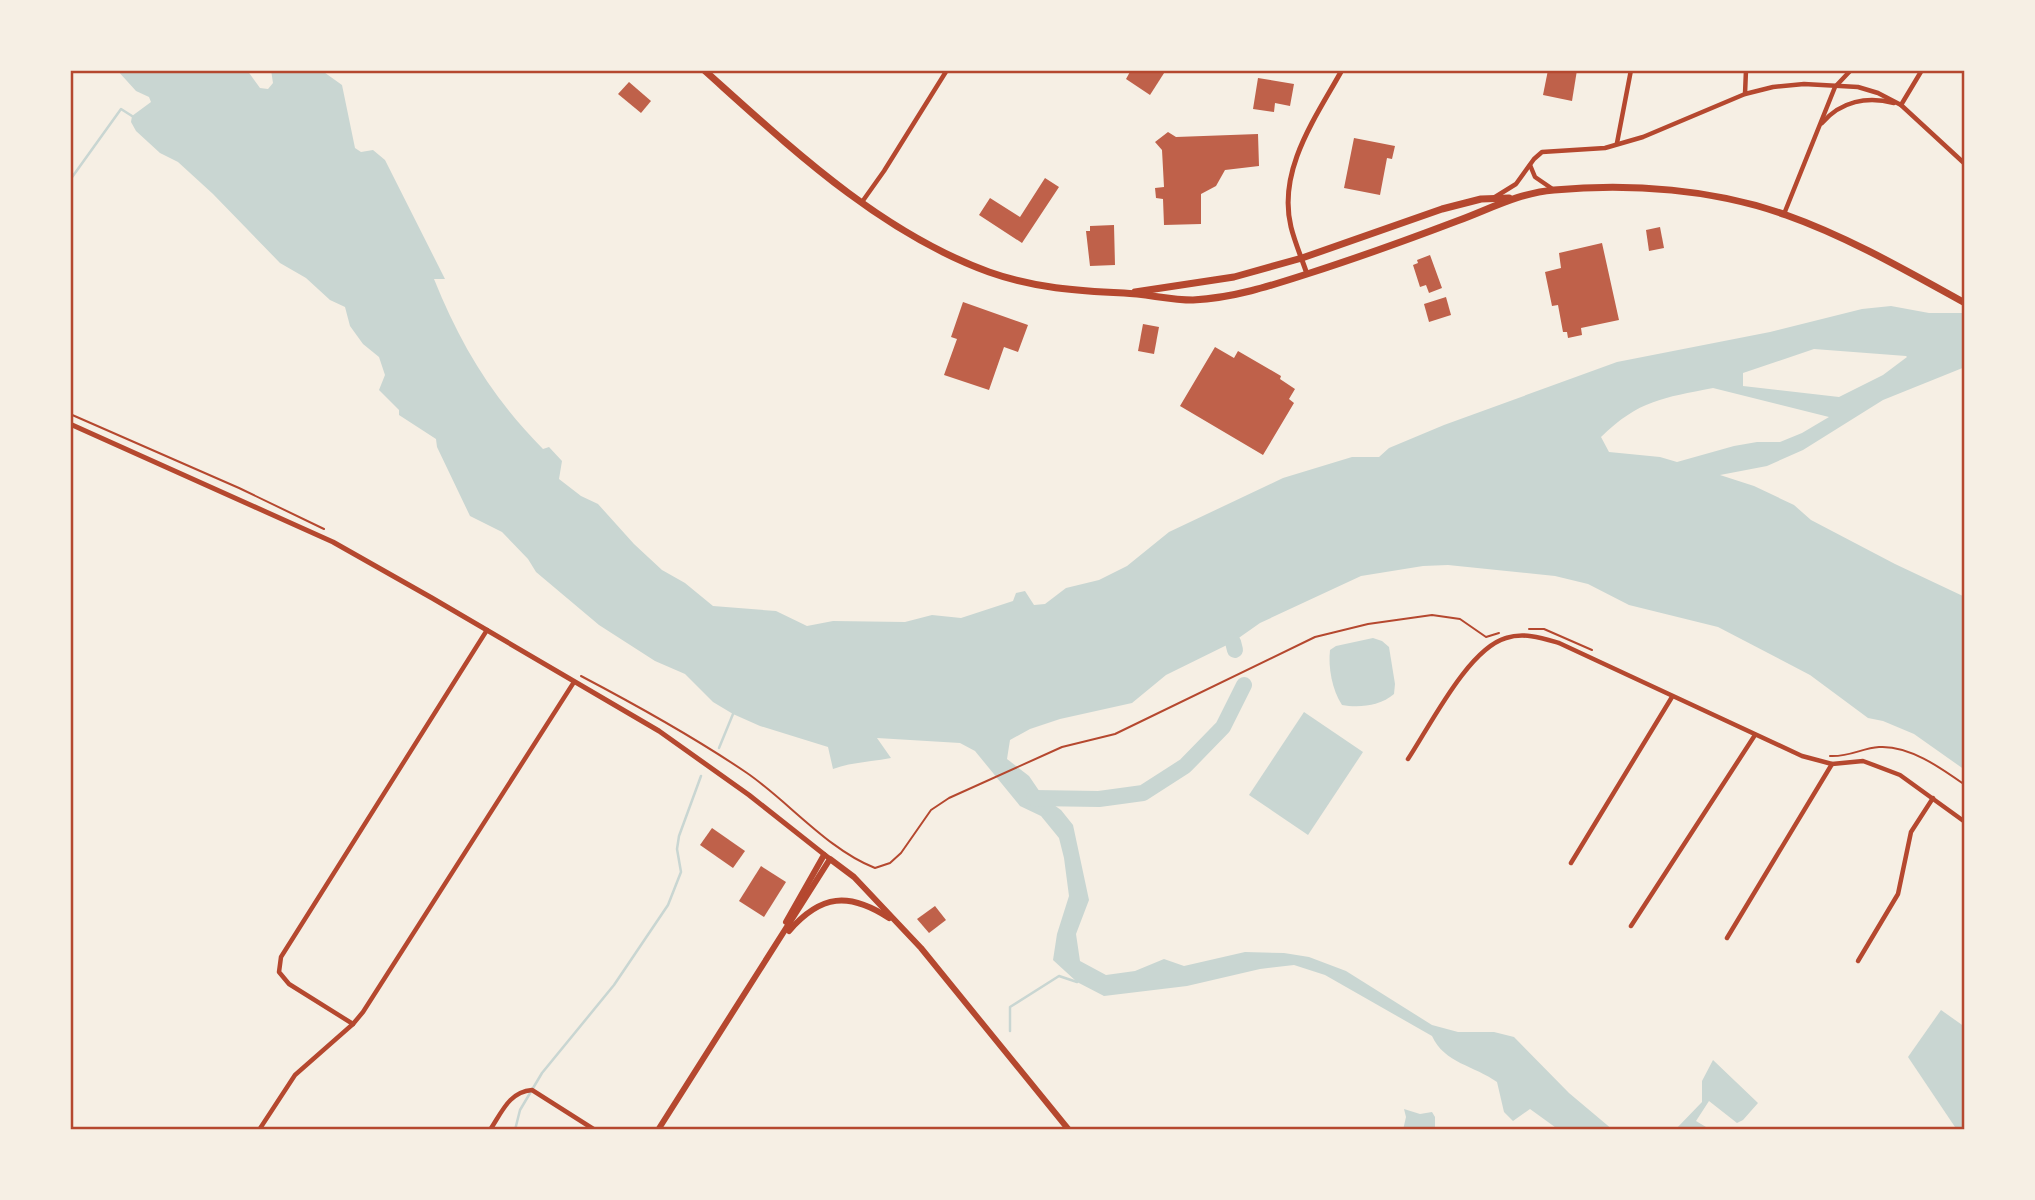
<svg xmlns="http://www.w3.org/2000/svg" width="2035" height="1200" viewBox="0 0 2035 1200" font-family="'Public Sans',sans-serif">
	<rect width="100%" height="100%" fill="#f6efe4"/>
	<!-- water -->
	<g fill="#c9d6d2" fill-rule="evenodd">
		<path d="M117,70h130l13,18 8,1 5,-6 -2,-13h50l21,15 13,63 6,4 12,-2 12,10 60,119h-11c26,65 59,120 109,170l6,-2 13,14 -3,18 22,17 17,8 36,40 28,26 23,13 28,23 63,5 31,15 26,-5 72,1 27,-7 29,3 52,-17 3,-8 9,-2 9,14 11,-1 21,-16 33,-8 28,-14 42,-34 114,-54 69,-21h27l10,-9 55,-23 173,-63 153,-30 92,-23 29,-3 38,7h36v54l-82,33 -80,50 -36,16 -47,9 34,11 40,19 17,15 84,44 70,33v173l-51,-36 -31,-13 -15,-3 -58,-43 -92,-48 -89,-22 -41,-21 -33,-8 -107,-11 -25,1 -62,10 -101,47 -27,19 -67,33 -34,28 -72,16 -30,10 -20,11 -3,19 22,17 15,22 17,12 12,15 16,75 -13,34 4,27 26,14 29,-4 29,-12 20,7 61,-14 39,1 25,4 37,14 86,54 26,7h36l20,5 55,56 44,37h-54l-29,-21 -17,12 -9,-9 -7,-30c-22,-16 -53,-19 -65,-46l-107,-61 -31,-10 -34,4 -73,17 -83,10 -27,-14 -24,-22 4,-26 12,-38 -5,-38 -5,-20 -18,-22 -21,-10 -45,-55 -15,-8 -83,-5 14,20c-20,4 -39,4 -58,11l-5,-22 -68,-21 -27,-12 -20,-12 -28,-28 -30,-13 -56,-36 -63,-53 -8,-13 -26,-27 -32,-16 -33,-69 -1,-8 -37,-24v-5l-20,-20 6,-15 -6,-18 -16,-13 -13,-18 -5,-19 -15,-7 -24,-22 -26,-15 -67,-69 -35,-32 -18,-9 -24,-22 -5,-9 1,-6 19,-14 -2,-5 -13,-6zM1814,349l92,7 1,1 -24,18 -44,22 -96,-11v-13zM1713,388l116,29 -27,16 -22,9h-23l-23,4 -57,16 -17,-5 -51,-5 -8,-15c38,-37 62,-39 112,-49z"/>
		<path d="M1373,638l9,3 7,6 6,37 -1,10c-14,12 -35,14 -52,11 -10,-15 -14,-38 -12,-55l6,-4z"/>
		<polygon points="1304,712 1363,752 1308,835 1249,795"/>
		<polygon points="1941,1010 1965,1027 1965,1130 1957,1130 1908,1057"/>
		<polygon points="1713,1060 1758,1103 1743,1120 1737,1123 1709,1101 1696,1121 1711,1130 1675,1130 1702,1102 1702,1081"/>
		<polygon points="1404,1109 1420,1114 1432,1112 1435,1117 1435,1130 1403,1130 1406,1117"/>
	</g>
	<g fill="none" stroke-linecap="round" stroke-linejoin="round">
		<!-- stream -->
		<g stroke="#c9d6d2" stroke-width="2.5">
			<polyline points="70,180 121,109 132,116"/>
			<polyline points="719,748 733,714"/>
			<polyline points="1010,1031 1010,1007 1059,976 1077,982"/>
			<polyline points="515,1130 520,1110 542,1073 614,985 668,905 681,872 677,849 679,836 701,776"/>
		</g>
		<!-- river -->
		<g stroke="#c9d6d2" stroke-width="16">
			<polyline points="1233,642 1235,650"/>
			<polyline points="1034,798 1099,799 1143,793 1185,766 1223,727 1244,685"/>
		</g>
	</g>
	<!-- building -->
	<g fill="#bf614a">
		<polygon points="1131,70 1166,70 1150,95 1126,79"/>
		<polygon points="1548,70 1577,70 1572,101 1543,95"/>
		<polygon points="1258,78 1294,84 1290,106 1275,103 1274,112 1253,109"/>
		<polygon points="629,82 651,101 641,113 618,94"/>
		<polygon points="1168,132 1176,137 1258,134 1259,166 1225,170 1216,186 1201,194 1201,224 1164,225 1163,199 1156,198 1155,188 1164,187 1162,150 1155,142"/>
		<polygon points="1354,138 1395,146 1392,159 1387,158 1380,195 1344,188"/>
		<polygon points="1045,178 1059,187 1022,243 979,215 990,198 1020,217"/>
		<polygon points="1114,225 1115,265 1090,266 1086,231 1090,231 1090,226"/>
		<polygon points="1660,227 1664,248 1649,251 1646,230"/>
		<polygon points="1602,243 1619,320 1581,328 1582,335 1568,338 1567,332 1563,332 1558,305 1552,306 1545,272 1561,268 1559,253"/>
		<polygon points="1430,255 1442,288 1429,293 1426,285 1420,287 1413,265 1418,263 1417,260"/>
		<polygon points="1446,297 1451,315 1429,322 1424,304"/>
		<polygon points="963,302 1028,325 1018,352 1004,347 989,390 944,375 957,339 951,337"/>
		<polygon points="1143,324 1159,327 1154,354 1138,351"/>
		<polygon points="1215,347 1234,358 1238,351 1281,376 1280,379 1295,389 1289,399 1294,403 1263,455 1180,406"/>
		<polygon points="712,828 745,851 733,868 700,845"/>
		<polygon points="761,866 786,882 764,917 739,901"/>
		<polygon points="935,906 946,920 929,933 917,919"/>
	</g>
	<g fill="none" stroke-linecap="round" stroke-linejoin="round">
		<!-- path -->
		<g stroke="#b5482f" stroke-width="2">
			<polyline points="70,414 239,488 324,529"/>
			<polyline points="1529,629 1544,629 1592,650"/>
			<path d="M581,676c57,30 113,61 166,97 42,29 80,76 128,95l15,-5 11,-10 30,-43 18,-12 113,-51 53,-13 200,-97 53,-13 64,-9 28,4 26,18 13,-4"/>
			<path d="M1830,756c20,1 32,-8 49,-9 30,-2 62,21 86,38"/>
		</g>
		<!-- minor -->
		<g stroke="#b5482f" stroke-width="4.5">
			<polyline points="1745,94 1746,70"/>
			<polyline points="1901,105 1922,70"/>
			<path d="M1822,123c19,-22 45,-27 72,-20"/>
			<polyline points="1617,143 1631,70"/>
			<polyline points="1530,165 1535,177 1554,190"/>
			<polyline points="1495,197 1516,184 1534,159 1542,152 1605,148 1643,137 1745,94 1773,87 1804,84 1858,87 1878,93 1901,105 1965,164"/>
			<polyline points="862,202 884,171 947,70"/>
			<polyline points="1784,214 1835,87 1851,70"/>
			<path d="M1408,759c22,-33 60,-110 98,-121 18,-6 36,0 53,5l243,113 30,8 31,-3 37,14 65,47"/>
			<polyline points="1571,863 1672,697"/>
			<polyline points="1631,926 1755,735"/>
			<polyline points="1727,938 1832,764"/>
			<polyline points="1858,961 1898,894 1911,832 1933,798"/>
			<polyline points="353,1024 289,984 279,972 281,957 487,630"/>
			<polyline points="259,1130 295,1075 353,1024 363,1012 574,682"/>
			<path d="M490,1130c12,-18 19,-38 42,-40l63,40"/>
		</g>
		<!-- tertiary -->
		<g stroke="#b5482f" stroke-width="5">
			<path d="M1307,274c-5,-15 -12,-31 -16,-47 -14,-57 25,-110 51,-157"/>
			<polyline points="70,424 333,542 432,598 659,731 749,795 830,859"/>
		</g>
		<!-- secondary -->
		<g stroke="#b5482f" stroke-width="6">
			<polyline points="786,922 824,855"/>
			<path d="M789,931c32,-37 60,-39 100,-13"/>
			<polyline points="658,1130 830,859 854,877 921,948 1069,1130"/>
		</g>
		<!-- primary -->
		<g stroke="#b5482f" stroke-width="7">
			<path d="M704,70c86,77 175,162 285,202 45,16 88,19 135,21 23,1 46,7 69,7 40,-2 77,-14 114,-26 50,-16 100,-34 150,-53 33,-12 61,-28 97,-31 76,-7 160,-1 232,25 62,22 121,56 179,88"/>
			<polyline points="1135,292 1234,277 1302,258 1442,209 1481,199 1509,198"/>
		</g>
	</g>
	<!-- border -->
	<rect width="2035" height="1200" fill="none" stroke="#f6efe4" stroke-width="144"/>
	<rect x="72" y="72" width="1891" height="1056" fill="none" stroke="#b5482f" stroke-width="2.5"/>
</svg>
